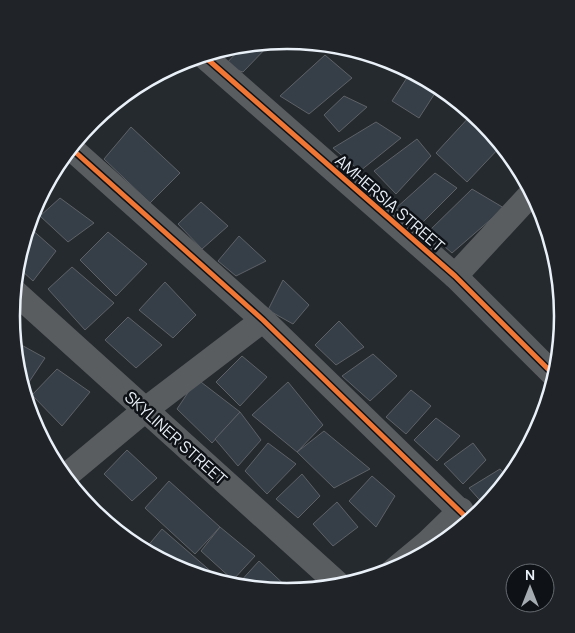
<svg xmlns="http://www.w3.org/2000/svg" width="575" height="633" viewBox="0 0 575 633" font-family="Manrope,sans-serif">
	<rect width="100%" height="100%" fill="#252a2f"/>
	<!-- building -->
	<g fill="#363f48" stroke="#5e6267">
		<polygon points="271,43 243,72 224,66 239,50"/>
		<polygon points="325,55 352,78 309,114 280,96"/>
		<polygon points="410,73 437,90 419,118 392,101"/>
		<polygon points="344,96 367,107 339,132 324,115"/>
		<polygon points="472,114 483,121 500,147 467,182 436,153"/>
		<polygon points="376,122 401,138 360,171 333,148"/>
		<polygon points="131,127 180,173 150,203 104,159"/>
		<polygon points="417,139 431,156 396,194 374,171"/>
		<polygon points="435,173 457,188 416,229 395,209"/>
		<polygon points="472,189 504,208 452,253 428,232"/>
		<polygon points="60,198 94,223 68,242 40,216"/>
		<polygon points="201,202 228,226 202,249 178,224"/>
		<polygon points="29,227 56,251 33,281 21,270"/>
		<polygon points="108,232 147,264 116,296 80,260"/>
		<polygon points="239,236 266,261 236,276 218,261"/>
		<polygon points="72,267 114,303 85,330 48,289"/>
		<polygon points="283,280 309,305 293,324 268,310"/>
		<polygon points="165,282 196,315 173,338 139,310"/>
		<polygon points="563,312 564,317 562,327 555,321"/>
		<polygon points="128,317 162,345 136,368 105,340"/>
		<polygon points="339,321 364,347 336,365 315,345"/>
		<polygon points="16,342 45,358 25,388"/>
		<polygon points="373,354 397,376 370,401 342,376"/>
		<polygon points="242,356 267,377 240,406 216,382"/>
		<polygon points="57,369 90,392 62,426 32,395"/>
		<polygon points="197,379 240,412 212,443 177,409"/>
		<polygon points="288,382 323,425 297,452 252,415"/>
		<polygon points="411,390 431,406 406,434 386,417"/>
		<polygon points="240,412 261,440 238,466 215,439"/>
		<polygon points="436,418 460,436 437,461 414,440"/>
		<polygon points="324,431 370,469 334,488 297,452"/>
		<polygon points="268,443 296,464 267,494 245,471"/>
		<polygon points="473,443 486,460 463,484 444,464"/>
		<polygon points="127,450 157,478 132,501 104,474"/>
		<polygon points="500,469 506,476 486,507 469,488"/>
		<polygon points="302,474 320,496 298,518 276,499"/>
		<polygon points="372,476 395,496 376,527 349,501"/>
		<polygon points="169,481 220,527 195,554 145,508"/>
		<polygon points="74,483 94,504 90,508 73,484"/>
		<polygon points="337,502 358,527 333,546 313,524"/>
		<polygon points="100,509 132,537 131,538 95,514"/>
		<polygon points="220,527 255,556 233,580 201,551"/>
		<polygon points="162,529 214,574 211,577 182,572 146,548"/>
		<polygon points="259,561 290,590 288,593 239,583"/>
	</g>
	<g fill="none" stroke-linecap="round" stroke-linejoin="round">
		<!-- street -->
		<g stroke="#5a5d60" stroke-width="25">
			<polyline points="205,57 455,276 552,373"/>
			<polyline points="73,150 263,320 470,521"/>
			<polyline points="455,276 531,194"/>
			<polyline points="16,293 337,583"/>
			<polyline points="67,475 145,410 263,320"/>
			<polyline points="392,572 427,543 461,510"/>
		</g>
		<defs>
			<g id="cycleway">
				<polyline points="205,57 455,276 552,373"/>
				<polyline points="73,150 263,320 470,521"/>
			</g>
		</defs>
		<!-- cycleway casing -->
		<use href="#cycleway" stroke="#0e1217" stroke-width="8"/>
		<!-- cycleway -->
		<use href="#cycleway" stroke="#f07635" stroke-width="5"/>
	</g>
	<g text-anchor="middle" stroke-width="5" stroke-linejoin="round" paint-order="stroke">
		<!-- street labels -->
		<g font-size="16" fill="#e9f0f7" stroke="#0e1217">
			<text transform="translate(390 203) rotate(41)" y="6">AMHERSIA STREET</text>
			<text transform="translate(176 438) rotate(42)" y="6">SKYLINER STREET</text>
		</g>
	</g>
	<!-- crop -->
	<path d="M0 0H575V633H0ZM20 316a267 267 0 1 1 534 0a267 267 0 1 1-534 0Z" fill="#202429" fill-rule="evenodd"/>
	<path fill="none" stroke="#e9f0f7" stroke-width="2.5" d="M20 316a267 267 0 1 1 534 0a267 267 0 1 1-534 0Z"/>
	<!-- north arrow -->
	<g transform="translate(530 588)"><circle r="24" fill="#0e1217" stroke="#666b71"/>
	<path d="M0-4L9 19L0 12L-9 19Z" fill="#a4abb1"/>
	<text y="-8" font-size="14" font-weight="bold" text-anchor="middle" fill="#e9f0f7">N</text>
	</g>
</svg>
